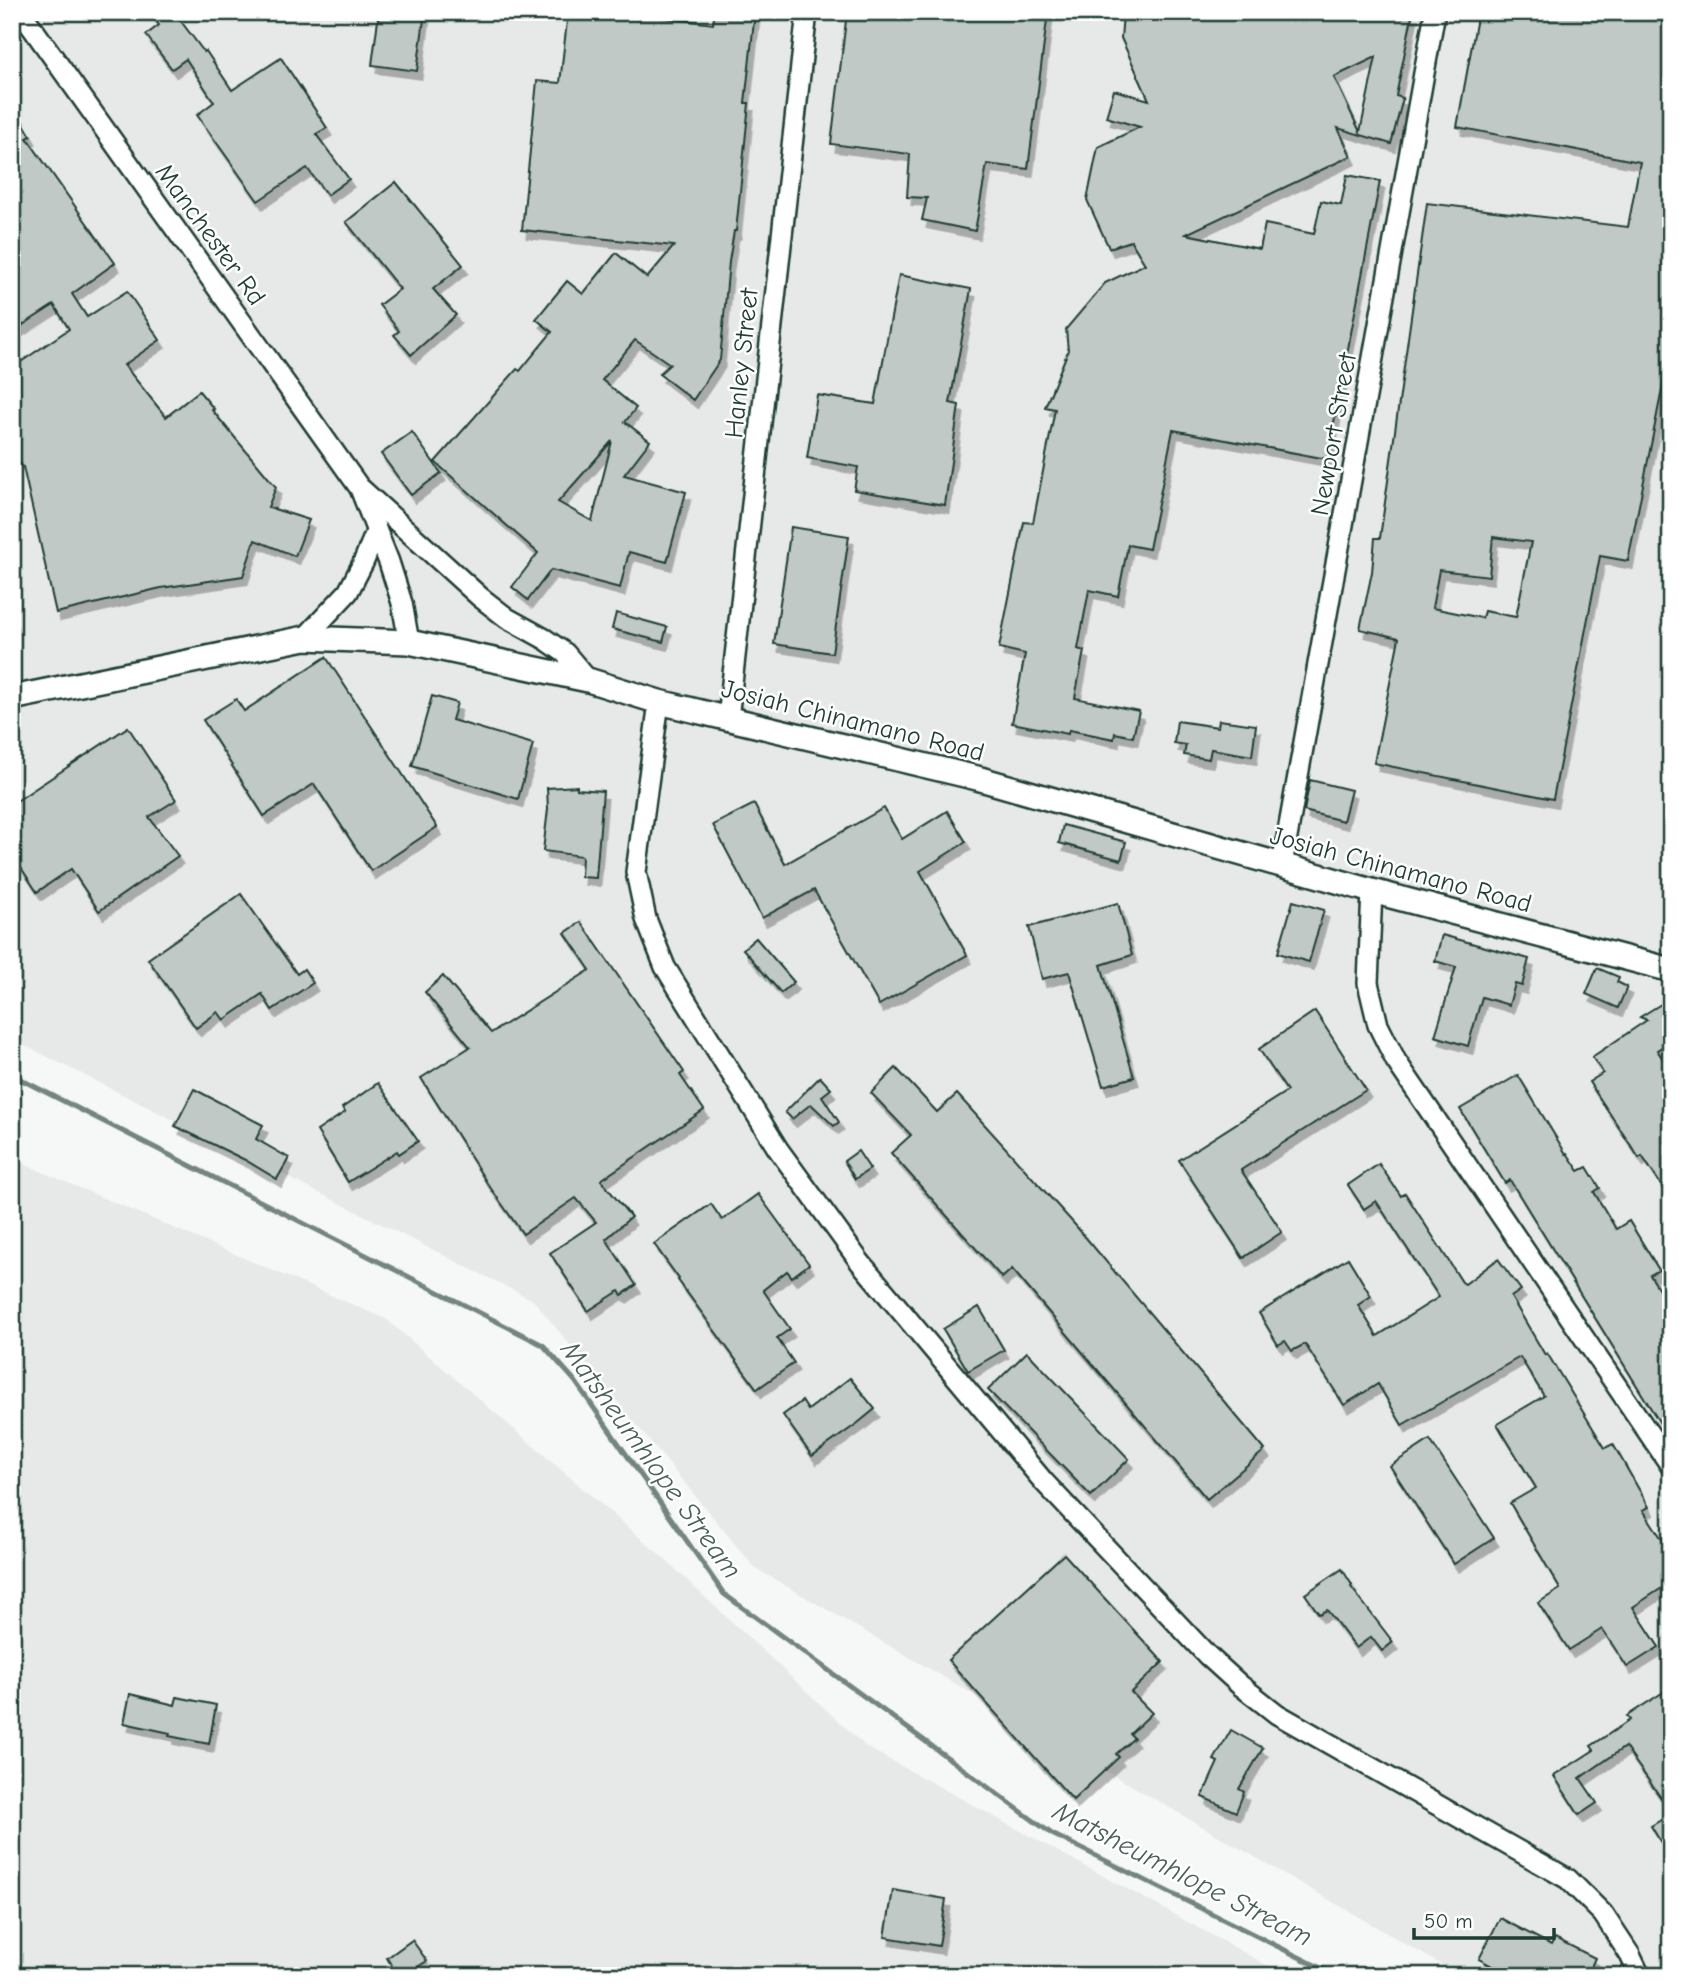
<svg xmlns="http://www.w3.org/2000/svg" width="1683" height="1988" viewBox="0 0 1683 1988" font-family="'Comic Neue',sans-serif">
	<defs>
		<filter id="shadow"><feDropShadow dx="4.5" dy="8" stdDeviation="0" flood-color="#0004"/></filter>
	</defs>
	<rect width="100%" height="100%" fill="#f6f7f7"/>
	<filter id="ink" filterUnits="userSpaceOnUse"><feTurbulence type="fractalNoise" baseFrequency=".0143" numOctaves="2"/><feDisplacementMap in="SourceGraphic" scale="14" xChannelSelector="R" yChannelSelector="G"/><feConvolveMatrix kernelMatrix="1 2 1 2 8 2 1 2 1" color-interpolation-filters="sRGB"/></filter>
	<g filter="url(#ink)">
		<!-- built -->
		<g fill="#e6e9e8">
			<polygon points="12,12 1671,12 1671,1976 1461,1976 755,1568 533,1300 12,1039"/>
			<polygon points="12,1159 386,1319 660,1555 866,1747 1287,1976 12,1976"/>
		</g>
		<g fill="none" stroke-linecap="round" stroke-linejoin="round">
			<!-- stream -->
			<polyline stroke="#72857f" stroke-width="5" points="12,1075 543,1345 575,1381 724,1594 1052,1834 1337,1976"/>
		</g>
		<!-- building -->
		<g fill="#c0c9c6" stroke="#1f3d34" stroke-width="2" fill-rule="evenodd" filter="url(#shadow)">
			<polygon points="150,12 174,12 204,52 206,51 232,90 281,58 327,128 316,134 349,179 327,195 307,168 258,201 197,115 214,102 186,59 172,69 146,35 159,25"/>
			<polygon points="379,12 425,12 417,71 372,65"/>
			<path d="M568,12h52l93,12 2,-12h40l-10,91h4l-13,128h-2l-5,31 -9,98 -27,40 -34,-26 11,-10 -35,-24 -33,40 34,28 -11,14 25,19 -26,34 62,17 -19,70 -38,-10 -9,36 -69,-18 -23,30 -16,-13 26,-34 -103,-91 82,-93 3,2 32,-39 -16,-13 31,-38 16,13 33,-41 31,25 27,-32 -152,-16 15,-149 23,2zM612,441l-20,80 -34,-19z"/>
			<polygon points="847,12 1048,12 1028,169 987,164 975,231 922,220 927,198 907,197 910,154 831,144"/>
			<path d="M1129,12h284l-17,84 7,2 -12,46 -53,-16 13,28 -165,78 74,15 5,-25 49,10 7,-33 20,4 6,-30 33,6 -53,278 -154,-29 -24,119 -21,-4 -10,51 -29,-6 -11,59 6,2 -9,47 64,13 -6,26 -18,-4 -1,6 -45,-9 -1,4 -56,-11 13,-69 -26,-6 25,-126 9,1 22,-114 -10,-2 23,-56 -2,-22 39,-46 40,-19 -14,-23 -22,7 -22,-48 11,-53 42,-20 -34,-10 8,-27 35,10 -28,-62 2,-23zM1376,57l-16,75 -26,-55z"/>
			<path d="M1478,12h193v332l-43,217 -28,-5 -47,243 -179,-36 25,-125 -39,-9 12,-57 3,-34h5l47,-335 201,24 12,-65 -183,-35zM1493,537l38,5 -15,75 -32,-6 -2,7 -50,-10 7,-38 50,6z"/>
			<polygon points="12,104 31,136 27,138 115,263 72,294 87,317 127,291 160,340 124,365 166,417 199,391 214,409 212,410 276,487 268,507 309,520 295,556 255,540 243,576 161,588 56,613 23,467 12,453 12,368 69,329 54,305 12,332"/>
			<polygon points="396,182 463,265 433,289 456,315 411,355 394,335 399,331 379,305 400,289 346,222"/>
			<polygon points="899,275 971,289 950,403 959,405 945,505 854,490 858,467 807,458 817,395 875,404"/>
			<polygon points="412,432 441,473 411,495 381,454"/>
			<polygon points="791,527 849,536 832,653 774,644"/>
			<polygon points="616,613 667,627 663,642 612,629"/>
			<polygon points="326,657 437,827 371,871 314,784 264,816 203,720 236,699 244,711"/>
			<polygon points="432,696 457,703 452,720 533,744 518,799 412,766"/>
			<polygon points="1219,720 1256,725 1252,756 1211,749 1209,759 1184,755 1186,745 1174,743 1177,721 1218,727"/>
			<polygon points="128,727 176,800 149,817 178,856 99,911 71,869 37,892 12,854 12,804"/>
			<polygon points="1310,780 1351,790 1343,821 1304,811"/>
			<polygon points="577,786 577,789 603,791 596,878 581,877 582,856 543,851 548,809 547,788"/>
			<polygon points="754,804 785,864 884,808 902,839 947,811 966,842 920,871 967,955 879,1005 814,890 762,918 713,825"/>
			<polygon points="1063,825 1126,842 1121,860 1059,843"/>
			<polygon points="241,894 297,974 304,969 313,983 272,1010 262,994 224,1020 218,1012 196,1028 148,959"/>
			<polygon points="1293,901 1324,910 1309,962 1278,953"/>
			<polygon points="1118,903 1132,955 1101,965 1134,1077 1103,1086 1069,972 1042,979 1029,927"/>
			<polygon points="581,922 684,1072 680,1075 704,1110 601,1180 631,1217 606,1239 636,1285 622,1295 619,1291 588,1311 550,1253 596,1222 576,1198 523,1234 487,1183 421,1078 470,1047 425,992 443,976 491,1033 590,970 565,933"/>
			<polygon points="1442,935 1529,959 1522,986 1515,984 1509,1005 1482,997 1468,1046 1435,1036 1456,967 1435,961"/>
			<polygon points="756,938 794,982 781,993 743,949"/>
			<polygon points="1597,968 1619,977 1617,982 1627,987 1618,1008 1586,994"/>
			<polygon points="1661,1004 1671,1019 1671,1041 1657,1050 1671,1071 1671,1200 1642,1156 1639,1158 1589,1082 1603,1073 1592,1057 1647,1020 1640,1017"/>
			<polygon points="1315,1011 1366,1090 1241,1170 1282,1232 1243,1258 1179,1160 1287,1091 1259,1049"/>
			<polygon points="896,1068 937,1112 957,1094 1076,1226 1265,1450 1207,1499 1012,1269 1002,1278 891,1153 911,1135 871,1093"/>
			<polygon points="1518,1075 1566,1154 1567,1153 1579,1171 1587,1167 1600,1188 1594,1192 1616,1229 1629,1221 1659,1270 1650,1275 1671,1308 1671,1441 1510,1180 1505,1183 1460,1109"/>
			<polygon points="820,1077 831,1089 822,1096 839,1122 834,1126 811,1104 792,1119 785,1112"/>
			<polygon points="378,1083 418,1141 399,1154 397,1151 348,1182 317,1131 345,1112 342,1108"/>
			<polygon points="194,1089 263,1125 256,1139 289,1158 277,1179 245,1160 175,1126"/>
			<polygon points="858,1151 870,1169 855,1179 844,1161"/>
			<polygon points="1379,1164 1401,1196 1405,1193 1462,1282 1465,1284 1498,1259 1521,1290 1511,1297 1545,1355 1547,1353 1605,1448 1613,1444 1649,1507 1643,1510 1671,1553 1671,1582 1633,1607 1659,1647 1627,1667 1602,1629 1569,1650 1538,1603 1560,1589 1510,1503 1536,1488 1497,1424 1544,1396 1520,1357 1402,1425 1378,1384 1344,1405 1305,1344 1292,1351 1285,1341 1278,1345 1259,1313 1348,1258 1371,1296 1358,1305 1377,1336 1439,1297 1376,1201 1364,1209 1348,1185"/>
			<polygon points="758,1194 809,1264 792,1277 787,1271 763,1290 790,1329 777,1338 794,1363 757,1389 678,1280 679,1279 654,1244 711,1204 722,1220"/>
			<polygon points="979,1307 1004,1350 968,1371 943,1329"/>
			<polygon points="1027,1352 1129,1459 1091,1496 988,1390"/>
			<polygon points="850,1378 875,1409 858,1423 812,1456 783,1415 802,1401 808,1410"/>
			<polygon points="1430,1440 1494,1538 1454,1564 1390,1466"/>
			<polygon points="1064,1554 1163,1662 1131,1692 1152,1713 1130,1734 1134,1738 1116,1754 1119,1757 1073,1800 948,1660"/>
			<polygon points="1342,1569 1352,1585 1351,1587 1393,1642 1382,1651 1371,1637 1356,1648 1327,1610 1319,1614 1305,1594"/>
			<polygon points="1671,1687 1671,1812 1625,1747 1580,1778 1597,1803 1579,1815 1554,1776 1594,1750 1591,1746 1630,1720 1627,1716"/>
			<polygon points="130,1694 175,1705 177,1697 216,1705 209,1744 169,1736 170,1733 124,1723"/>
			<polygon points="1231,1730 1263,1748 1239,1789 1244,1792 1236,1812 1202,1797 1218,1762 1214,1760"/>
			<polygon points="1671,1814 1671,1859 1651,1826"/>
			<polygon points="893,1890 946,1899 939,1946 885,1937"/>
			<polygon points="1500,1918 1551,1945 1555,1938 1595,1958 1587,1976 1510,1976 1479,1959"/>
			<polygon points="412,1940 427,1961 403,1976 398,1976 387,1958"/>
		</g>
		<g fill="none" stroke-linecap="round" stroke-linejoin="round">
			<defs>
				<g id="minor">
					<polyline points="21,12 359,487 480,597 507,618 545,639 565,653 588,680"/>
					<polyline points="361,491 389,562 402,603 409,642"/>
					<polyline points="305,638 348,592 363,563 376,532"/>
					<polyline points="659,702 636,872 646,919 665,967 778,1149 860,1262 1044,1482 1207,1655 1240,1685 1277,1714 1568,1879 1603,1914 1630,1955 1640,1976"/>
					<polyline points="728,719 807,12"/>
					<polyline points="1282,865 1435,12"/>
					<polyline points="1372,891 1368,983 1378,1025 1396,1061 1671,1466"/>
				</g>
				<polyline id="tertiary" points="12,698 305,638 409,642 588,680 659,702 977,778 1372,891 1671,970"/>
			</defs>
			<!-- minor casing -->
			<use href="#minor" stroke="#1f3d34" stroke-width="24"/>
			<!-- tertiary casing -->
			<use href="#tertiary" stroke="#1f3d34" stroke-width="28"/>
			<!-- minor -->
			<use href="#minor" stroke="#fff" stroke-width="19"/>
			<!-- tertiary -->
			<use href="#tertiary" stroke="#fff" stroke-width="23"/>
		</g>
	</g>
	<g text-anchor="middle" stroke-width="5" stroke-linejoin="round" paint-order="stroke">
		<!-- street labels -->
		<g font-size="26" fill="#1f3d34" stroke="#fff">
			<text transform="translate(211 234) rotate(54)" y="9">Manchester Rd</text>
			<text transform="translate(741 363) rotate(-84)" y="9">Hanley Street</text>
			<text transform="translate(1333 434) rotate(-80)" y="9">Newport Street</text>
			<text transform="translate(853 720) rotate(14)" y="9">Josiah Chinamano Road</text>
			<text transform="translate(1401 869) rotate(15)" y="9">Josiah Chinamano Road</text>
		</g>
		<!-- water labels -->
		<g font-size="28" font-style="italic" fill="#49615a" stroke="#fff">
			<text transform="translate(652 1459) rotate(54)" y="10">Matsheumhlope Stream</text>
			<text transform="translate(1183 1873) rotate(27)" y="10">Matsheumhlope Stream</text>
		</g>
	</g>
	<!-- margin -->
	<rect width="1683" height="1988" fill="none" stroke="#fff" stroke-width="42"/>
	<rect x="21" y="21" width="1641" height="1946" fill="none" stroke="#1f3d34" stroke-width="2.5" filter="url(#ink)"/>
	<!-- scale -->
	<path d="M1414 1928v10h140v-10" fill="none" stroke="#1f3d34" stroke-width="3.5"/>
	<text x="1424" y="1928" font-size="21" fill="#1f3d34" stroke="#ffffff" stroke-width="5" paint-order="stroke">50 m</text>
</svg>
